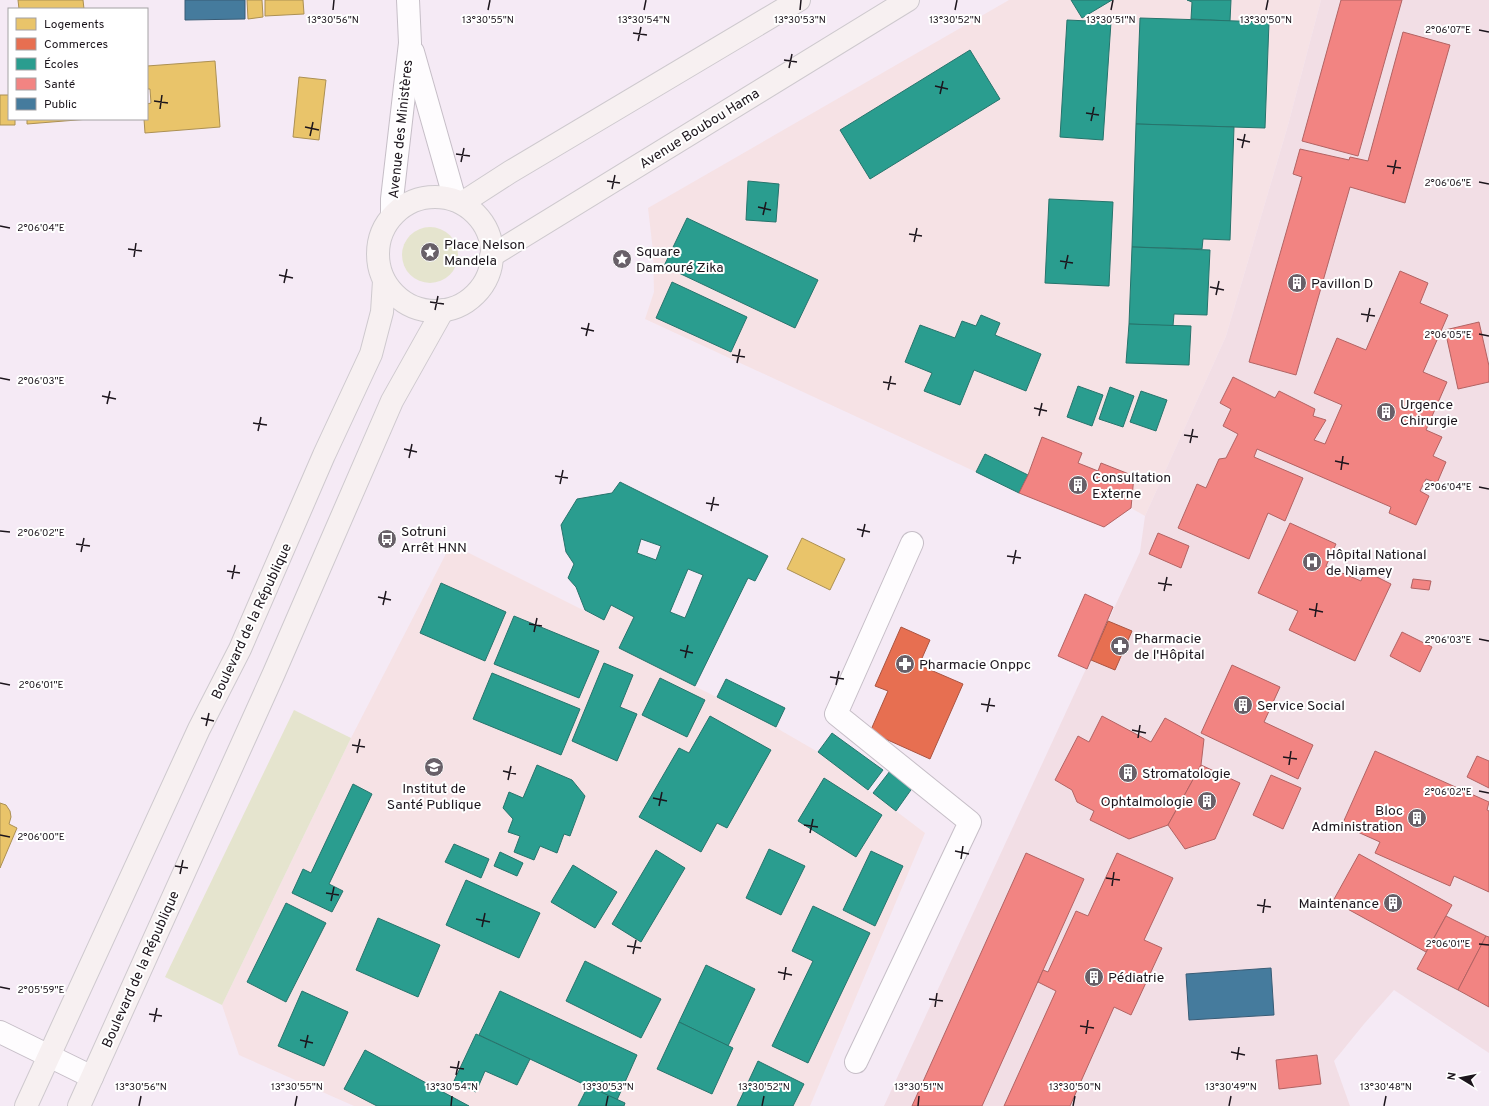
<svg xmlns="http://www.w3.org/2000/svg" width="1489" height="1106" viewBox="0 0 1489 1106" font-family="Overpass,sans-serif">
	<rect width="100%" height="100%" fill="#f5eaf5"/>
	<!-- education -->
	<g fill="#f6e2e5">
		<polygon points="1009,0 1321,0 1288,125 1226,336 1145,516 1131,508 1104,527 1019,493 976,472 645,319 654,292 653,251 648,208"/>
		<polygon points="451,544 603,620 611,605 634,617 619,648 776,727 780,730 818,752 925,833 810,1106 354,1106 239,1055 222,1005 351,738"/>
	</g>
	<!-- medical -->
	<polygon fill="#f2dee5" points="1321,0 1489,0 1489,1053 1394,990 1364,1024 1334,1061 1350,1106 884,1106 1140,552 1145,516 1226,336 1288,125"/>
	<!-- green -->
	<g fill="#e5e4ce">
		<circle cx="430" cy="255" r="28"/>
		<polygon points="294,710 351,738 222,1005 165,977"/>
	</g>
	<!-- homes -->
	<g fill="#e9c46a" stroke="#ac9053">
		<polygon points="18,0 83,0 84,9 19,9"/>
		<polygon points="247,0 262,0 263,17 248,19"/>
		<polygon points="265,0 303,0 304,14 265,16"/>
		<polygon points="215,61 220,127 145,133 144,119 147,119 147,104 151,103 150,89 147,89 147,66"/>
		<polygon points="299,77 326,80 319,140 293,137"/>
		<polygon points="0,95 9,95 9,119 15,119 15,125 0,125"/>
		<polygon points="27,119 89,119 27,124"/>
		<polygon points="802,538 845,559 830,590 787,569"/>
		<polygon points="0,803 6,805 10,811 11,817 9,824 17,828 0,868"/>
	</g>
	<!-- shops -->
	<g fill="#e76f51" stroke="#aa5441">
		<polygon points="1108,621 1132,631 1115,670 1091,660"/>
		<polygon points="901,627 930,640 919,665 963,684 930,759 870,732 888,691 875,686"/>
	</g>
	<!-- schools -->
	<g fill="#2a9d8f" stroke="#26746c" fill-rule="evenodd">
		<polygon points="1071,0 1112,0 1082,18"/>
		<polygon points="1187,0 1231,0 1230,21 1191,19 1192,2"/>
		<polygon points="1140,18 1269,22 1265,128 1136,124"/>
		<polygon points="1067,20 1111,22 1103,140 1060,137"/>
		<polygon points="970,50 1000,99 870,179 840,130"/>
		<polygon points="1136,124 1234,127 1230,240 1203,239 1202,249 1132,247"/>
		<polygon points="748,181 779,184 776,222 746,220"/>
		<polygon points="1049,199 1113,202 1109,286 1045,283"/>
		<polygon points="687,218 818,280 795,328 664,266"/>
		<polygon points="1132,247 1210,250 1207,315 1174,314 1173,326 1129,324"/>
		<polygon points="672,282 747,317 731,352 656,318"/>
		<polygon points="981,315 1000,323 995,335 1041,354 1026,391 974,370 960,405 924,391 932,373 905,362 920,325 955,338 962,321 976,326"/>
		<polygon points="1129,324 1191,326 1189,365 1126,363"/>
		<polygon points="1078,386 1103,395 1092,426 1067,417"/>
		<polygon points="1110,387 1134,396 1123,427 1099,419"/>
		<polygon points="1141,391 1167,400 1156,431 1130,422"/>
		<polygon points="985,454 1028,475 1019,493 976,472"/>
		<path d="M620,482l148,74 -13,25 -7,-3 -53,108 -76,-38 15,-31 -23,-12 -7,15 -19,-10 -9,-23 -8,-9 6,-14 -8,-12 -5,-27 16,-26 35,-6zM641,539l20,7 -5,14 -19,-7zM688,569l15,6 -18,43 -15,-6z"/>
		<polygon points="441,583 506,612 485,661 420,633"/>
		<polygon points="514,616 599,651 579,698 494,664"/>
		<polygon points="604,663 633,675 620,707 637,714 617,761 572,741"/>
		<polygon points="492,673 580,709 561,755 473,719"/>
		<polygon points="660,678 705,700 687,737 642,715"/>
		<polygon points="726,679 785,708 776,727 717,697"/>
		<polygon points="710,716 771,750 727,828 717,823 701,852 639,817 679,748 689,753"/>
		<polygon points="832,733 883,770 868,790 818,752"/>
		<polygon points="537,765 572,780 585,796 570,836 564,834 557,853 540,846 534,860 514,852 520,836 508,832 513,819 503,808 509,792 523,798"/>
		<polygon points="890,771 913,787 896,811 873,793"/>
		<polygon points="824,778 882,815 856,857 798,821"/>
		<polygon points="353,784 372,794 329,884 343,891 332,912 292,893 303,869 311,873"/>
		<polygon points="454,844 489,859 481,878 445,862"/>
		<polygon points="769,849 805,866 781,915 746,898"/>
		<polygon points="656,850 685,868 641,942 612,924"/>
		<polygon points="871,851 903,866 875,926 843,910"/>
		<polygon points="500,852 523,863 517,876 494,866"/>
		<polygon points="573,865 617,892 595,928 551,902"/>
		<polygon points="466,880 540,913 519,958 446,925"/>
		<polygon points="286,903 326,923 286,1002 247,982"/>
		<polygon points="813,906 870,933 808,1063 772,1046 813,961 792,951"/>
		<polygon points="378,918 440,945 418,997 356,970"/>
		<polygon points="585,961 661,999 641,1038 566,1001"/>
		<polygon points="706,965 755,989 728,1046 679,1022"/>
		<polygon points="302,991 348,1012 324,1066 278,1046"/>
		<polygon points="500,991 637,1055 617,1100 479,1035"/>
		<polygon points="679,1022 733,1048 712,1094 657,1069"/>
		<polygon points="476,1034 530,1059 517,1085 485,1071 476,1092 454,1081"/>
		<polygon points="365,1050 469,1106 377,1106 344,1089"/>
		<polygon points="758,1061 804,1084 793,1106 737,1106"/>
		<polygon points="588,1086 625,1103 624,1106 578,1106"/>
	</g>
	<!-- health -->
	<g fill="#f28482" stroke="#b26363">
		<polygon points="1341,0 1402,0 1358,156 1302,141"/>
		<polygon points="1403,32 1450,45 1405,203 1350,187 1296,375 1249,362 1302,177 1293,174 1300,149 1349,160 1350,157 1368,161"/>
		<polygon points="1400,271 1428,283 1420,303 1448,315 1423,372 1447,382 1426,430 1442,437 1433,456 1446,462 1437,483 1426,479 1420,491 1429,496 1416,525 1389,513 1391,507 1257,449 1254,457 1303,478 1285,521 1268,513 1249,559 1178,528 1197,484 1206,488 1219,459 1226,458 1238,434 1223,426 1231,409 1220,403 1233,377 1275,398 1279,391 1315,409 1313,416 1326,420 1314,440 1325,444 1342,405 1314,393 1337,338 1366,350"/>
		<polygon points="1479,322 1489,366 1489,382 1458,389 1445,330"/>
		<polygon points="1042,437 1082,453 1078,463 1098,471 1101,463 1134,476 1131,508 1104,527 1019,493 1028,475"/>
		<polygon points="1290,523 1336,544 1326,566 1361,581 1365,571 1391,584 1355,661 1289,630 1298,611 1258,593"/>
		<polygon points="1158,533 1189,546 1181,568 1149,554"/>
		<polygon points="1413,579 1431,581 1429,590 1411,588"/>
		<polygon points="1085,594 1113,607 1087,669 1058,656"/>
		<polygon points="1402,632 1432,647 1420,672 1390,656"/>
		<polygon points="1232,665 1280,687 1264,722 1313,745 1298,779 1201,733"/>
		<polygon points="1102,716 1151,742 1165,718 1204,739 1201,765 1168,825 1129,839 1090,820 1094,811 1077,802 1072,790 1055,780 1078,736 1089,742"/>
		<polygon points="1375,751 1489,802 1487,810 1489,811 1489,892 1454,876 1450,886 1375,853 1380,842 1342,825"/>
		<polygon points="1477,756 1489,761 1489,788 1467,777"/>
		<polygon points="1201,765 1240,783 1215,839 1185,849 1168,825"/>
		<polygon points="1271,775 1301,788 1283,829 1253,815"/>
		<polygon points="1026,853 1084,879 982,1106 912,1106"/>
		<polygon points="1117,853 1173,878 1144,940 1162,948 1131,1015 1114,1007 1070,1106 1004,1106 1056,991 1038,982 1043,970 1048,972 1076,911 1088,916"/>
		<polygon points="1359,854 1452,905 1426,952 1333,901"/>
		<polygon points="1446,916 1486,936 1458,990 1417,969"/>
		<polygon points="1486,936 1489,937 1489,1007 1458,990"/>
		<polygon points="1317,1055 1321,1084 1279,1089 1276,1060"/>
	</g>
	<!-- public -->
	<g fill="#457b9d" stroke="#395c76">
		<polygon points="185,0 245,0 245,19 185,20"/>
		<polygon points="1271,968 1274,1015 1189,1020 1186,974"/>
	</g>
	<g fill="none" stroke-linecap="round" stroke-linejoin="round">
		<defs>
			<g id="street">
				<polyline points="0,1032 92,1077"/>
				<polyline points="856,1062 970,822 836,714 912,543"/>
			</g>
			<g id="secondary">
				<polyline points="413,52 455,200"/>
				<polyline points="392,215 392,199 410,43 408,0"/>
			</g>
			<g id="primary">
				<circle cx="435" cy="254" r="57"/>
				<polyline points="462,203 510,172 799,0"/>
				<polyline points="491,256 908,0"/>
				<polyline points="26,1106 199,729 240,649 324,455 371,354 382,312 384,281"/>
				<polyline points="79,1106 274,673 392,401 443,310"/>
			</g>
		</defs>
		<!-- street casing -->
		<use href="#street" stroke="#c6bec7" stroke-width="24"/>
		<!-- secondary casing -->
		<use href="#secondary" stroke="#c6bec7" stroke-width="24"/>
		<!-- primary casing -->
		<use href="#primary" stroke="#cec9ce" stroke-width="24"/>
		<!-- street -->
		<use href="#street" stroke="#fefcfe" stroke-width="22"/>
		<!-- secondary -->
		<use href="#secondary" stroke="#fefcfe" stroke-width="22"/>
		<!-- primary -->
		<use href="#primary" stroke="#f7f0f1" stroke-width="22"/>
	</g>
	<!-- ticks -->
	<path fill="none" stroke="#1c151c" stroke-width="1.5" d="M333,10l1,-10M488,10l2,-10M644,10l2,-10M800,10l1,-10M955,10l2,-10M1111,10l2,-10M1266,10l2,-10M1479,30l10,2M633,33l14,2M638,41l3,-14M784,60l13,2M789,68l3,-14M935,86l13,3M940,94l3,-13M154,101l14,2M160,109l2,-14M1086,113l13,2M1091,121l3,-14M305,127l14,3M310,136l3,-14M1237,139l13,3M1242,148l3,-14M456,154l14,2M461,162l3,-14M1387,166l14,2M1393,174l3,-14M607,181l13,2M1479,182l10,2M612,189l3,-14M758,207l13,3M763,215l3,-13M0,226l10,2M909,234l13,2M914,242l3,-14M128,249l14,2M134,257l2,-14M1060,261l13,2M1065,269l3,-14M279,275l14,3M284,283l3,-14M1210,287l14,3M1216,295l3,-14M430,302l14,2M435,310l3,-14M1361,314l14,2M1367,322l3,-14M581,328l13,3M1479,334l10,2M586,336l3,-13M732,355l13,2M737,363l3,-14M0,378l10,2M883,382l13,2M888,390l3,-14M102,396l14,3M107,404l3,-13M1034,408l13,3M1039,416l3,-13M253,423l14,2M258,431l3,-14M1184,435l14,2M1190,443l3,-14M404,449l13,3M409,458l3,-14M1335,461l14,3M1341,470l2,-14M555,476l13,2M560,484l3,-14M1479,487l10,2M706,503l13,2M711,511l3,-14M857,529l13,3M0,531l10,1M862,537l3,-13M76,544l14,2M81,552l3,-14M1007,556l14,2M1013,564l3,-14M227,571l13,2M232,579l3,-14M1158,583l14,2M1164,591l3,-14M378,597l13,3M383,605l3,-14M1309,609l14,3M1315,617l2,-14M529,624l13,2M534,632l3,-14M1479,639l10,2M680,650l13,3M685,658l3,-13M830,677l14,2M0,683l10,2M836,685l3,-14M981,704l14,2M987,712l3,-14M201,718l13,3M206,726l3,-13M1132,730l14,3M1138,738l2,-13M352,745l13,2M357,753l3,-14M1283,757l14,2M1289,765l2,-14M503,771l13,3M508,780l3,-14M1479,791l10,2M653,798l14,3M659,806l3,-14M804,825l14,2M810,833l3,-14M0,835l10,2M955,851l14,3M961,859l2,-13M175,866l13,2M180,874l3,-14M1106,878l14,2M1112,886l2,-14M326,893l13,2M331,901l3,-14M1257,905l14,2M1263,913l2,-14M476,919l14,3M482,927l3,-14M1479,944l10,1M627,946l14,2M633,954l3,-14M778,972l14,3M784,980l2,-13M0,987l10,2M929,999l14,2M935,1007l2,-14M149,1014l13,2M154,1022l3,-14M1080,1026l14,2M1086,1034l2,-14M300,1040l13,3M305,1048l3,-13M1231,1052l14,3M1237,1060l2,-13M450,1067l14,2M456,1075l3,-14M139,1106l2,-10M295,1106l2,-10M451,1106l1,-10M606,1106l2,-10M762,1106l2,-10M918,1106l1,-10M1073,1106l2,-10M1229,1106l2,-10M1384,1106l2,-10"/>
	<!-- icons -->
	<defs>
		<symbol id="sight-disc" viewBox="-11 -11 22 22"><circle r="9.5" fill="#686068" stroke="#fff"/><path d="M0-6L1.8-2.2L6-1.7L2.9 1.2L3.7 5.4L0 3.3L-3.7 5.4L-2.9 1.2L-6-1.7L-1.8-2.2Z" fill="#fff"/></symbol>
		<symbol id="building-disc" viewBox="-11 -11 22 22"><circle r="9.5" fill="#686068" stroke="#fff"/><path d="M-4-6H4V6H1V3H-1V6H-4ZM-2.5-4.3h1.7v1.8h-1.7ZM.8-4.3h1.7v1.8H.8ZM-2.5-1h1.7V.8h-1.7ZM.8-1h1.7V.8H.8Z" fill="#fff"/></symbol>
		<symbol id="bus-disc" viewBox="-11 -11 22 22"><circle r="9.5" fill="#686068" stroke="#fff"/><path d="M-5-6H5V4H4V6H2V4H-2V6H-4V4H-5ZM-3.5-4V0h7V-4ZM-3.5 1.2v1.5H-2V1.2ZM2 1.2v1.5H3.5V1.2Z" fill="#fff"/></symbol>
		<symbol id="hospital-disc" viewBox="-11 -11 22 22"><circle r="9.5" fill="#686068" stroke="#fff"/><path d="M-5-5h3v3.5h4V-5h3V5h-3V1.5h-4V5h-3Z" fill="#fff"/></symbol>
		<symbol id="pharmacy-disc" viewBox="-11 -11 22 22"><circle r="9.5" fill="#686068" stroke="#fff"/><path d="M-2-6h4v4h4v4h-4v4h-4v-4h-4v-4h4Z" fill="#fff"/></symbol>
		<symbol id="university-disc" viewBox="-11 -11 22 22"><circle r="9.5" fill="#686068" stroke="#fff"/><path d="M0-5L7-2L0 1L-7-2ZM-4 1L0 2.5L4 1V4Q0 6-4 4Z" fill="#fff"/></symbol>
	</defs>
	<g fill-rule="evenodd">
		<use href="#sight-disc" x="419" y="241" width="22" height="22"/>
		<use href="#sight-disc" x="611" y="248" width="22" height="22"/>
		<use href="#building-disc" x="1286" y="272" width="22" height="22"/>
		<use href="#building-disc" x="1375" y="401" width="22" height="22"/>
		<use href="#building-disc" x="1067" y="474" width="22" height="22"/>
		<use href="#bus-disc" x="376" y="528" width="22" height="22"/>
		<use href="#hospital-disc" x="1301" y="551" width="22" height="22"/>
		<use href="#pharmacy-disc" x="1109" y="635" width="22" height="22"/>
		<use href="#pharmacy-disc" x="894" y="653" width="22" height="22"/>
		<use href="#building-disc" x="1232" y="694" width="22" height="22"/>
		<use href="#university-disc" x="423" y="756" width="22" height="22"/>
		<use href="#building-disc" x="1117" y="762" width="22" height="22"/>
		<use href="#building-disc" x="1196" y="790" width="22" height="22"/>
		<use href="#building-disc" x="1406" y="807" width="22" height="22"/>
		<use href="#building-disc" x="1382" y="892" width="22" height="22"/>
		<use href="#building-disc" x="1083" y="966" width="22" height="22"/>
	</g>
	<g text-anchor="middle" stroke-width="4" stroke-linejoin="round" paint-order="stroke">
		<!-- street labels -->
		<g font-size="14" fill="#1c151c" stroke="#fff">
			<text transform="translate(699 128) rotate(-32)" y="5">Avenue Boubou Hama</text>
			<text transform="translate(400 129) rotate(-84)" y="5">Avenue des Ministères</text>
			<text transform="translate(251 621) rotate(-65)" y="5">Boulevard de la République</text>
			<text transform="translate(140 969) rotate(-66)" y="5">Boulevard de la République</text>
		</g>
		<!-- poi labels -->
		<g font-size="14" fill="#1c151c" stroke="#fff" text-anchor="start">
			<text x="444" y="249">Place Nelson<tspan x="444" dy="16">Mandela</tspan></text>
			<text x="636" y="256">Square<tspan x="636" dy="16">Damouré Zika</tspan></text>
			<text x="1311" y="288">Pavillon D</text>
			<text x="1400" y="409">Urgence<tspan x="1400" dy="16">Chirurgie</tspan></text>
			<text x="1092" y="482">Consultation<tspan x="1092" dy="16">Externe</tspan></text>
			<text x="401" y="536">Sotruni<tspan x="401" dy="16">Arrêt HNN</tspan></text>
			<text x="1326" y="559">Hôpital National<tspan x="1326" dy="16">de Niamey</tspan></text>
			<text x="1134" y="643">Pharmacie<tspan x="1134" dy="16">de l'Hôpital</tspan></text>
			<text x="919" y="669">Pharmacie Onppc</text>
			<text x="1257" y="710">Service Social</text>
			<text x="1142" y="778">Stromatologie</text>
			<text x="434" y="793" text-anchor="middle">Institut de<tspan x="434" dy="16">Santé Publique</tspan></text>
			<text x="1193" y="806" text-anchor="end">Ophtalmologie</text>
			<text x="1403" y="815" text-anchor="end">Bloc<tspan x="1403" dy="16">Administration</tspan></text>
			<text x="1379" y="908" text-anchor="end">Maintenance</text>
			<text x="1108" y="982">Pédiatrie</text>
		</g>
	</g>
	<g font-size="10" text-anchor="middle" fill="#1c151c" stroke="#fff" stroke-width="4" stroke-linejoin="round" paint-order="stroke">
		<text x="333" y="23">13°30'56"N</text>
		<text x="488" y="23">13°30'55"N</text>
		<text x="644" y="23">13°30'54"N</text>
		<text x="800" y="23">13°30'53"N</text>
		<text x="955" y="23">13°30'52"N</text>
		<text x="1111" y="23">13°30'51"N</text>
		<text x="1266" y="23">13°30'50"N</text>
		<text x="1448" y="33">2°06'07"E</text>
		<text x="1448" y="186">2°06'06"E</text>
		<text x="41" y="231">2°06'04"E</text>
		<text x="1448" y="338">2°06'05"E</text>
		<text x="41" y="384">2°06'03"E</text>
		<text x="1448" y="490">2°06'04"E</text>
		<text x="41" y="536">2°06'02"E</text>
		<text x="1448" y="643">2°06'03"E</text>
		<text x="41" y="688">2°06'01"E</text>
		<text x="1448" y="795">2°06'02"E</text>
		<text x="41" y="840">2°06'00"E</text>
		<text x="1448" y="947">2°06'01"E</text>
		<text x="41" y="993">2°05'59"E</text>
		<text x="141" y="1090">13°30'56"N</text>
		<text x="297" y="1090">13°30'55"N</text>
		<text x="452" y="1090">13°30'54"N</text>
		<text x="608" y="1090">13°30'53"N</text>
		<text x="764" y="1090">13°30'52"N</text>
		<text x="919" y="1090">13°30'51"N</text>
		<text x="1075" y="1090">13°30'50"N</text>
		<text x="1231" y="1090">13°30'49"N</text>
		<text x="1386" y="1090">13°30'48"N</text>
	</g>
	<!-- legend -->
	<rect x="8" y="8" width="140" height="112" fill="#ffffff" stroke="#a4a1a4"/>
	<rect x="16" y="18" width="20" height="12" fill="#e9c46a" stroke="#a4a1a4"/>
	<text x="44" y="28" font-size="12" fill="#1c151c">Logements</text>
	<rect x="16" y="38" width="20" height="12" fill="#e76f51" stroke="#a4a1a4"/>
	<text x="44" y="48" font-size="12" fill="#1c151c">Commerces</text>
	<rect x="16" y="58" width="20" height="12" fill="#2a9d8f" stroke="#a4a1a4"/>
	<text x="44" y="68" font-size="12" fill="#1c151c">Écoles</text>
	<rect x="16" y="78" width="20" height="12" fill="#f28482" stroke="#a4a1a4"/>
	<text x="44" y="88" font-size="12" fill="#1c151c">Santé</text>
	<rect x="16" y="98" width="20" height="12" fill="#457b9d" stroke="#a4a1a4"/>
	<text x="44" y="108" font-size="12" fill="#1c151c">Public</text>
	<!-- north arrow -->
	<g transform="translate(1461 1078) rotate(280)" stroke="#ffffff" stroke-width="3" paint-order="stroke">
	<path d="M0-3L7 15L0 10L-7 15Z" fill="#1c151c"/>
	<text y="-6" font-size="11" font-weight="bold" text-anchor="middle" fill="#1c151c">N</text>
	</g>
</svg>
